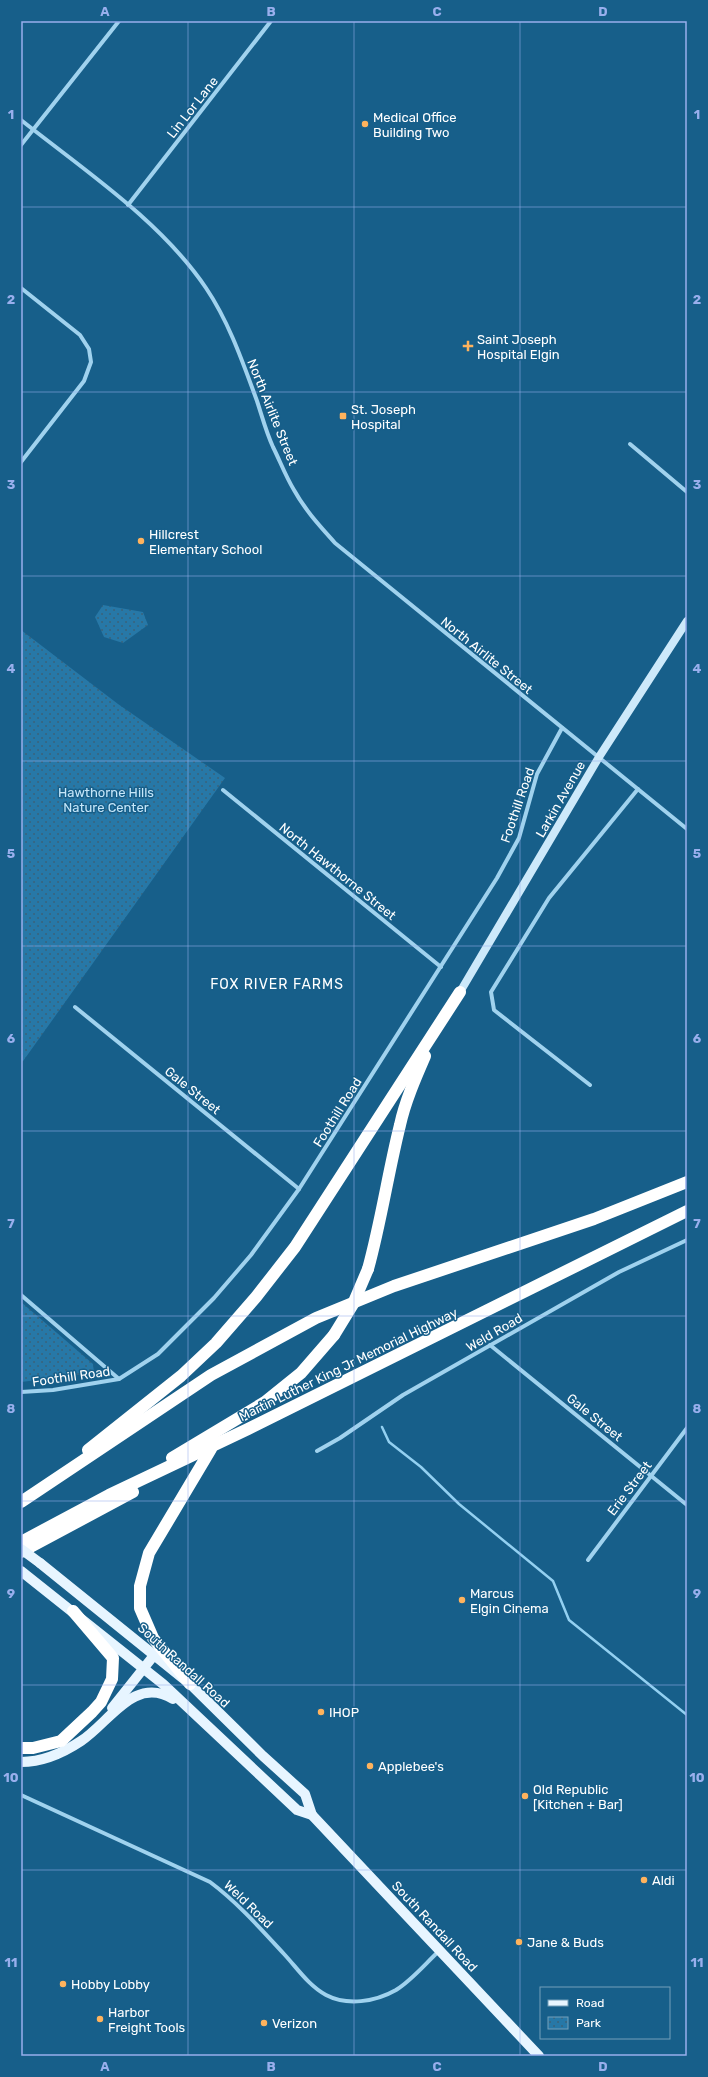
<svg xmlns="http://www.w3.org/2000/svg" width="708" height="2077" viewBox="0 0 708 2077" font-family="Rubik,sans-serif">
	<defs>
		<pattern id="park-dots" width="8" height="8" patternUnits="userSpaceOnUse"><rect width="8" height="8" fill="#2778a7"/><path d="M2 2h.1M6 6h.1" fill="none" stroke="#3a627a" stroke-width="1.8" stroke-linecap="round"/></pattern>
	</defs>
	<rect width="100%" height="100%" fill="#175f8a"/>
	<!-- park -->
	<g fill="url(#park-dots)">
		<polygon points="103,605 143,612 148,625 123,643 104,637 95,617"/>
		<polygon points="21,630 118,704 225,778 21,1064"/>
		<polygon points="21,1302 93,1364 94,1373 21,1382"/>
	</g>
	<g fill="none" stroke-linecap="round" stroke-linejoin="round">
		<!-- stream -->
		<polyline stroke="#93d0f1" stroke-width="2.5" points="382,1427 389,1442 421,1467 459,1504 553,1581 569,1620 687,1715"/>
		<!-- minor -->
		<g stroke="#a0d2ee" stroke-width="4">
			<path d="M21,120c63,50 140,101 185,168 23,34 37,75 51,113 5,15 9,31 16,46 7,14 13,30 21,43 11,20 26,36 41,53l352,286"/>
			<polyline points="21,145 119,21"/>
			<polyline points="128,205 271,21"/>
			<polyline points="21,288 80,335 89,349 91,362 84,381 21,462"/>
			<polyline points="630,444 687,492"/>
			<polyline points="223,790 441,967"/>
			<polyline points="75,1007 299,1189"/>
			<polyline points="590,1085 494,1010 491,992 549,898 638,789"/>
			<polyline points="21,1295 119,1379"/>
			<polyline points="490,1345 687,1505"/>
			<polyline points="21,1392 53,1390 119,1379 158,1354 214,1298 251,1255 299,1189 497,878 519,838 537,774 562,728"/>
			<polyline points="317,1451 340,1438 403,1395 619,1272 687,1240"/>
			<polyline points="588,1560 687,1428"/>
			<path d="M21,1795l189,87c27,20 51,47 74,72 13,14 25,32 42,41 21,11 49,7 70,-5 16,-10 29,-26 43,-39"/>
		</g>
		<!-- secondary -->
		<polyline stroke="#cde9fa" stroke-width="8" points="460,992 599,757 687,621"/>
		<!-- primary -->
		<g stroke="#e7f5ff" stroke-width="10">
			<polyline points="40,1563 190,1684 263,1756 305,1794 312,1815"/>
			<polyline points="21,1571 163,1684 297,1810 312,1815 539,2056"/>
			<polyline points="112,1708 155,1654"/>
			<path d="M21,1762c22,0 42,-9 60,-21 28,-18 53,-66 92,-42"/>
		</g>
		<!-- motorway -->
		<g stroke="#fff" stroke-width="12">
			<path d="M368,1269c13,-47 20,-96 32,-144 5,-23 15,-46 25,-69"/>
			<polyline points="88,1450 181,1376 216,1343 256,1297 295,1247 460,992"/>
			<polyline points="172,1458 265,1402 301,1373 334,1335"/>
			<polyline points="21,1502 211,1375 316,1318 394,1286 594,1219 687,1182"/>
			<polyline points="21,1542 109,1495 248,1429 687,1211"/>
			<polyline points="21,1552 133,1492"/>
			<polyline points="190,1684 153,1638 140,1608 140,1586 149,1553 211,1449"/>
			<polyline points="21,1748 33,1748 61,1741 92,1712 101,1702 112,1679 113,1658 73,1611"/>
		</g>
		<!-- primary-bridge -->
		<polyline stroke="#e7f5ff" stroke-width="10" points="21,1549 40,1563"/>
		<!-- motorway-bridge -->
		<polyline stroke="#fff" stroke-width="12" points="334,1335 353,1304 368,1269"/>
	</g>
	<!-- grid -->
	<path fill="none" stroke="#99afed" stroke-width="1" stroke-opacity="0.55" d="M188,21v2035M354,21v2035M520,21v2035M21,207h666M21,392h666M21,576h666M21,761h666M21,946h666M21,1131h666M21,1316h666M21,1501h666M21,1685h666M21,1870h666"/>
	<!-- markers -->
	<g fill="#ffb35d" stroke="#175f8a" stroke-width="1.5">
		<circle cx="365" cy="124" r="4"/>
		<path d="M466 340h4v4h4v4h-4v4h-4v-4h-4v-4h4z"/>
		<rect x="339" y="412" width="8" height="8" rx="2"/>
		<circle cx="141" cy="541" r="4"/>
		<circle cx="462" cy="1600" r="4"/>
		<circle cx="321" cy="1712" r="4"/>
		<circle cx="370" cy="1766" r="4"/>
		<circle cx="525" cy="1796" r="4"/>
		<circle cx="644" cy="1880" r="4"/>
		<circle cx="519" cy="1942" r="4"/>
		<circle cx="63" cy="1984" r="4"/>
		<circle cx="100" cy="2019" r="4"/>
		<circle cx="264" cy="2023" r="4"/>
	</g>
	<g text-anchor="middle" stroke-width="3" stroke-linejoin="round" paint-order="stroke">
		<!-- street labels -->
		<g font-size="13" fill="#fff" stroke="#175f8a">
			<text transform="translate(192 107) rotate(-52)" y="5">Lin Lor Lane</text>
			<text transform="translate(273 412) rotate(68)" y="5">North Airlite Street</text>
			<text transform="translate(487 655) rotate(39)" y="5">North Airlite Street</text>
			<text transform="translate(560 799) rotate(-60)" y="5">Larkin Avenue</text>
			<text transform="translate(517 805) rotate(-71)" y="5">Foothill Road</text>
			<text transform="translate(338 871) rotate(39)" y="5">North Hawthorne Street</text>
			<text transform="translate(193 1090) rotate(39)" y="5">Gale Street</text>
			<text transform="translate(337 1112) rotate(-58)" y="5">Foothill Road</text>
			<text transform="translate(494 1332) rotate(-30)" y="5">Weld Road</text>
			<text transform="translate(348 1364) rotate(-26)" y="5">Martin Luther King Jr Memorial Highway</text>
			<text transform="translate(71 1376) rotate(-8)" y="5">Foothill Road</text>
			<text transform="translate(595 1417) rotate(39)" y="5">Gale Street</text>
			<text transform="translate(629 1488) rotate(-53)" y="5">Erie Street</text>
			<text transform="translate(184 1665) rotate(42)" y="5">South Randall Road</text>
			<text transform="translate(249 1904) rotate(44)" y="5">Weld Road</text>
			<text transform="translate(435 1926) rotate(47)" y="5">South Randall Road</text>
		</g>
		<!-- poi labels -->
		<g font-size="13" fill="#fff" stroke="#175f8a" text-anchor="start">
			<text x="373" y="122">Medical Office<tspan x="373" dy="15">Building Two</tspan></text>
			<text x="477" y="344">Saint Joseph<tspan x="477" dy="15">Hospital Elgin</tspan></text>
			<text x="351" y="414">St. Joseph<tspan x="351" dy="15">Hospital</tspan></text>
			<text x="149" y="539">Hillcrest<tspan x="149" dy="15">Elementary School</tspan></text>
			<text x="470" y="1598">Marcus<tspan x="470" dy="15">Elgin Cinema</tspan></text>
			<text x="329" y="1717">IHOP</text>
			<text x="378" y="1771">Applebee's</text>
			<text x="533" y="1794">Old Republic<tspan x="533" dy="15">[Kitchen + Bar]</tspan></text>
			<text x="652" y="1885">Aldi</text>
			<text x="527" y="1947">Jane &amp; Buds</text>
			<text x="71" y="1989">Hobby Lobby</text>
			<text x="108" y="2017">Harbor<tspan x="108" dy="15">Freight Tools</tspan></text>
			<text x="272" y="2028">Verizon</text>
		</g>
		<!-- park labels -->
		<g font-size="13" fill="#c6e7fa" stroke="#175f8a">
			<text x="106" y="797">Hawthorne Hills<tspan x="106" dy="15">Nature Center</tspan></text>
		</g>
		<!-- neighbourhood labels -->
		<g font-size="14" letter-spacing="1" fill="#fff" stroke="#175f8a">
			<text x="277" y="989">FOX RIVER FARMS</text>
		</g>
	</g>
	<!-- border -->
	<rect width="708" height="2077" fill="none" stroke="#175f8a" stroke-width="44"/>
	<!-- legend -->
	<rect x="540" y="1987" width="130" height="52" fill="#175f8a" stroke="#749fb9"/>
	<rect x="548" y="2000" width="20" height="6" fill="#e7f5ff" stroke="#749fb9"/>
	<text x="576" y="2007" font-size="12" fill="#ffffff">Road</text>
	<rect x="548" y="2017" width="20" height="12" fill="url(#park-dots)" stroke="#749fb9"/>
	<text x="576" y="2027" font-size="12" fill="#ffffff">Park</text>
	<rect x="22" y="22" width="664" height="2033" fill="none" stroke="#99afed" stroke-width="1.5"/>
	<g font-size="13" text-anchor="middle" font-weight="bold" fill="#99afed">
		<text x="105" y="16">A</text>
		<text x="271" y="16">B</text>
		<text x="437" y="16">C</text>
		<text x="603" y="16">D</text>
		<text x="11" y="119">1</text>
		<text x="697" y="119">1</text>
		<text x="11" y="304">2</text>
		<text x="697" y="304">2</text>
		<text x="11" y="489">3</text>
		<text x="697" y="489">3</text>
		<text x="11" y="673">4</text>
		<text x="697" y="673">4</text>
		<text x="11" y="858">5</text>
		<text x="697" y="858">5</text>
		<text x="11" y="1043">6</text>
		<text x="697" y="1043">6</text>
		<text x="11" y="1228">7</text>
		<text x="697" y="1228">7</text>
		<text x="11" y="1413">8</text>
		<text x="697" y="1413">8</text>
		<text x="11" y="1598">9</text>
		<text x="697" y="1598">9</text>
		<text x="11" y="1782">10</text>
		<text x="697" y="1782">10</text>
		<text x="11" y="1967">11</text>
		<text x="697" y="1967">11</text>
		<text x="105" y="2071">A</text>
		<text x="271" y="2071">B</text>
		<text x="437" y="2071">C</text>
		<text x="603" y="2071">D</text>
	</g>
</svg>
